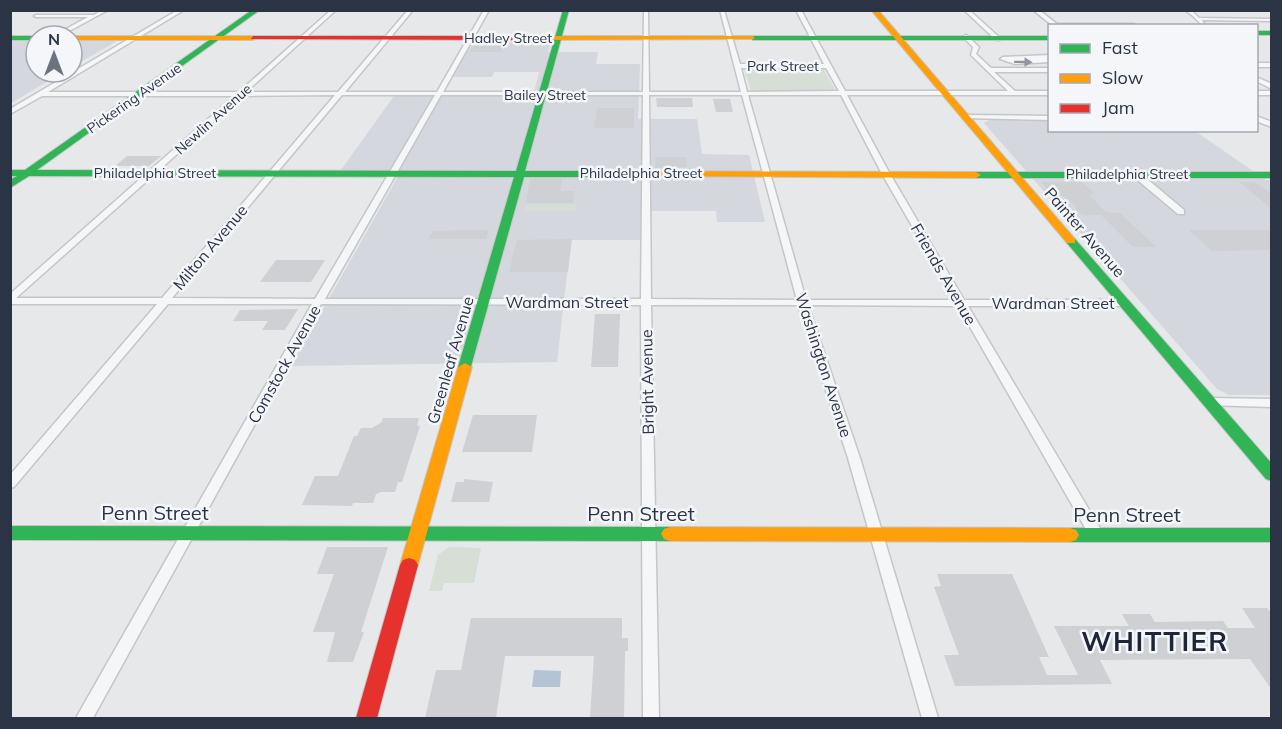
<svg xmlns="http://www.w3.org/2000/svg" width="1282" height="729" viewBox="0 0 1282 729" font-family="Mulish,sans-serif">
	<rect width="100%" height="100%" fill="#e6e8ea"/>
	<!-- built -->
	<g fill="#d4d7dd">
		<polygon points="475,40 551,40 548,52 598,52 596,64 640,64 638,119 697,119 702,154 749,155 765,222 717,222 716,211 642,211 641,240 571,240 557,362 291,366 401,171 341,170 394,96 533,96 539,72 494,72 492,77 450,77"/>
		<polygon points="10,41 36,41 36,72 64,72 11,103"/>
		<polygon points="72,41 117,41 72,67"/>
		<polygon points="989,120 1049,120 1050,130 1195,131 1266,180 1271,180 1271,395 1229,395 1217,389 984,123"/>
	</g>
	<!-- green -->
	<g fill="#d6ded6">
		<polygon points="744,69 823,69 836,91 751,91"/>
		<polygon points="526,204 576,204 576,211 524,211"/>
		<polygon points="449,547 481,548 474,583 444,583 442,591 429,591 438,555"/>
	</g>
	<!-- water -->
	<polygon fill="#b4c4d5" points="534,670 561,671 560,687 532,687"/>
	<!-- building -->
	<g fill="#ced0d3">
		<polygon points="475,42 505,42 501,52 470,52"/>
		<polygon points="656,98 692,98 693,107 657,107"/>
		<polygon points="713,99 730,99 733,112 716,112"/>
		<polygon points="597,108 634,108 634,128 594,128"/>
		<polygon points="127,156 161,156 149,166 115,166"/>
		<polygon points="655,157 686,157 687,167 655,168"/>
		<polygon points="530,179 562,179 560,191 574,191 573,203 526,203"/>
		<polygon points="1041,182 1082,182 1095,194 1089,195 1106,212 1120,213 1156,247 1133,247 1101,215 1084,215 1077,212 1077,208 1065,196 1053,195"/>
		<polygon points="1239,182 1255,182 1272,194 1272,209"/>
		<polygon points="478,230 489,230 486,239 429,239 433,231"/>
		<polygon points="1189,230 1272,230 1272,250 1212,251"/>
		<polygon points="572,239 568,272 509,272 517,240"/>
		<polygon points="276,260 325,260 311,282 260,282"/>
		<polygon points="298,309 285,330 262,330 268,321 233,321 240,310"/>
		<polygon points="595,314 620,314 618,367 591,367"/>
		<polygon points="473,415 537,415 532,452 462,452"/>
		<polygon points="383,418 419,418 417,426 420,426 402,482 398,482 395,492 381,492 376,494 373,503 353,503 352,506 302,505 315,476 338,476 354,436 357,436 361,428 372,428 382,422"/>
		<polygon points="464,479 493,482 489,502 451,502 456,482 464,482"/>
		<polygon points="327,547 388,547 361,632 364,632 353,662 327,662 335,632 313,632 334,574 317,574"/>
		<polygon points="937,574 1012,574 1049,657 1039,657 1047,675 1078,675 1054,626 1129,626 1122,614 1150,614 1155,622 1223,621 1228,628 1255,628 1242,608 1267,608 1272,614 1272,690 1250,659 1100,660 1112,684 955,686 944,655 959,655 934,587 941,586"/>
		<polygon points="471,618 622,618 622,638 628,638 628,651 625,651 624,718 590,718 594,656 505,656 496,718 425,718 436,670 461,670"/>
	</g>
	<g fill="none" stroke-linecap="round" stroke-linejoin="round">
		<defs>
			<g id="street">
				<polygon points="102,10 108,10 60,36 53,36 88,17 36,17 34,16 36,15 94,15"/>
				<path d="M178,10h6l-136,82h191l92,-82h5l-90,82h92l70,-82h5l-68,82h92l47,-82h5l-46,82h200l1,-82h4l1,82h92l-21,-82h4l16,54h84l-28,-54h5l44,81h163l-37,-36 2,-8 -10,-10 3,-2 13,12 -3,7 15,14h59v4h-56l21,19h35v4h-203l43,79 74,126h160l5,3 -5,3h-156l133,224 2,4 -2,4 -5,1 -5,-1 -133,-232 -150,-1 52,153 78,260h-16l-74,-260 -50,-153h-147l8,413h-16l-2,-413 -320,-1 -228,414h-17l236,-414h-144l-154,183 -4,1v-13l147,-171h-147v-10l224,-198h-192l-32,18v-5zM741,68h85l13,23 -92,1zM335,95l-173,203h-146l226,-202zM342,95h93l-120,204 -143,-1zM441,95h202l-2,204h-316zM649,95h93l55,205 -146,-1zM748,95h93l41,79 73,126h-149z"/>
				<polygon points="964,10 969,10 1000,38 1000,40 996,40"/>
				<polygon points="1033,10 1039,10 1057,24 1134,24 1136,25 1053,26"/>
				<polygon points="1185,10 1191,10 1199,18 1272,19 1272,21 1202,20 1204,24 1202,25 1193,16"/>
				<polygon points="1050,55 1050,62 1015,64 1000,59 1003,57"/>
				<rect x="1256" y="63" width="16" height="4"/>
				<polygon points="1256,77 1272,84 1272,89 1256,81"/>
				<rect x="1256" y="91" width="16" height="4"/>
				<polygon points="965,115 1050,116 1050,120 963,118 963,116"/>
				<polygon points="1256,116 1272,122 1272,127 1256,121"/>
				<polygon points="1134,173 1140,173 1184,210 1184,214 1178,214 1134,177"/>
				<polygon points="1209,398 1272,399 1272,407 1205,405 1203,402 1205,399"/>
			</g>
			<g id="fast">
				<polygon points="252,10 260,10 37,170 516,171 563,10 569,10 525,171 608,171 613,174 608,177 524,177 470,370 460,370 458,367 514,177 29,176 10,188 10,180 17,176 10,176 10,170 25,170"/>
				<rect x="1256" y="31" width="16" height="4"/>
				<rect x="10" y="36" width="26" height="4"/>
				<polygon points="1050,36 1050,40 753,40 750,38 753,36"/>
				<polygon points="1272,172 1272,178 976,178 971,175 976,172"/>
				<polygon points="1071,238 1075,239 1272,464 1272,481 1266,479 1067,243 1066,241"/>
				<polygon points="10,526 670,527 676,529 679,534 676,539 670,541 10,540"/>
				<polygon points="1070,528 1272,528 1272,542 1070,542 1064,540 1061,535 1064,530"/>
			</g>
			<g id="slow">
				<polygon points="871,10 878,10 1075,239 1075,243 1067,243"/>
				<polygon points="72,36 253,36 256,38 253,40 72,40"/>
				<polygon points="753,36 755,39 533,40 530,38 533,36"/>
				<polygon points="608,171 976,172 981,175 976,178 605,176 605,172"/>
				<polygon points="465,363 472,367 418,565 415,570 409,572 403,570 400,565 458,367"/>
				<polygon points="670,527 1070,528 1076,530 1079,535 1076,540 1070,542 670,541 664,539 661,534 664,529"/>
			</g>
			<g id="jam">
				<polygon points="253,36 533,36 536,38 533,40 251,39"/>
				<polygon points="409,558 415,560 418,565 377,718 356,718 400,565 403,560"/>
			</g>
		</defs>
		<!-- street casing -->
		<use href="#street" stroke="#c4c6c8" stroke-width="3"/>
		<!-- fast casing -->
		<use href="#fast" stroke="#c4c6c8" stroke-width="2"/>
		<!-- slow casing -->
		<use href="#slow" stroke="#c4c6c8" stroke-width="2"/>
		<!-- jam casing -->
		<use href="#jam" stroke="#c4c6c8" stroke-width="2"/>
		<!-- street -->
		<use href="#street" fill="#f5f6f7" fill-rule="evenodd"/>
		<!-- fast -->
		<use href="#fast" fill="#30b455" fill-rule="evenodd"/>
		<!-- slow -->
		<use href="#slow" fill="#ff9f0a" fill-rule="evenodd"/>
		<!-- jam -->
		<use href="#jam" fill="#e5322d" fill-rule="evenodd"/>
	</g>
	<!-- one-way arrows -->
	<defs><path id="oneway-solid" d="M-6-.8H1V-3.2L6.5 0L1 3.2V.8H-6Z" transform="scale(1.5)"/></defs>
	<use fill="#90959e" href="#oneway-solid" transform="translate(1023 62) rotate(1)"/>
	<g text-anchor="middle" stroke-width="5" stroke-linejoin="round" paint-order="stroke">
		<!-- far-street labels -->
		<g font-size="14" fill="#2b3445" stroke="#f4f6f9">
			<text x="508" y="43">Hadley Street</text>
			<text x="783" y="71">Park Street</text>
			<text x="545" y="100">Bailey Street</text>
			<text transform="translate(134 98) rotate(-35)" y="5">Pickering Avenue</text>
			<text transform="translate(213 119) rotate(-42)" y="5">Newlin Avenue</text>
			<text x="155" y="178">Philadelphia Street</text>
			<text x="641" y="178">Philadelphia Street</text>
			<text x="1127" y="179">Philadelphia Street</text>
		</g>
		<!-- street labels -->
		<g font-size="16" fill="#2b3445" stroke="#f4f6f9">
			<text transform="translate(1085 232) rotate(49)" y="6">Painter Avenue</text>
			<text transform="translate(210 247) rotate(-50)" y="6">Milton Avenue</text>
			<text transform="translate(944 274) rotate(60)" y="6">Friends Avenue</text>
			<text x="567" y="308">Wardman Street</text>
			<text x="1053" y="309">Wardman Street</text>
			<text transform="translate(450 360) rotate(-74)" y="6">Greenleaf Avenue</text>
			<text transform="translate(284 364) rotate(-61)" y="6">Comstock Avenue</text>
			<text transform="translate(824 365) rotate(72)" y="6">Washington Avenue</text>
			<text transform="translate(647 382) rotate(-91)" y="6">Bright Avenue</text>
		</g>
		<!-- near-street labels -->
		<g font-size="20" fill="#2b3445" stroke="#f4f6f9">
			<text x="155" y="520">Penn Street</text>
			<text x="641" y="521">Penn Street</text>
			<text x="1127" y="522">Penn Street</text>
		</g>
		<!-- near-district labels -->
		<g font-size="27" font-weight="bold" letter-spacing="1.5" fill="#1d2536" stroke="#f4f6f9">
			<text x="1155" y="651">WHITTIER</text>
		</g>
	</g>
	<!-- border -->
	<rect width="1282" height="729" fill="none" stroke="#2b3445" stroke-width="24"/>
	<!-- legend -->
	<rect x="1048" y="24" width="210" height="108" fill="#f4f6f9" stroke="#a4a8b1" stroke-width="1.5"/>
	<rect x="1060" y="44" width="30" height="9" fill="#30b455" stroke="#a4a8b1" stroke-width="1.5"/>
	<text x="1102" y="54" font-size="18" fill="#2b3445">Fast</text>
	<rect x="1060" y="74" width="30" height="9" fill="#ff9f0a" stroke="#a4a8b1" stroke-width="1.5"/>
	<text x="1102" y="84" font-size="18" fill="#2b3445">Slow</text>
	<rect x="1060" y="104" width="30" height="9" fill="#e5322d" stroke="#a4a8b1" stroke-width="1.5"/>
	<text x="1102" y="114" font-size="18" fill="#2b3445">Jam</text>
	<!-- north arrow -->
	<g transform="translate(54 54)"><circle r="28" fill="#f4f6f9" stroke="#a4a8b1" stroke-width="1.5"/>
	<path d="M0-4.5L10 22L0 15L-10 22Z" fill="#6c737f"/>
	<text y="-9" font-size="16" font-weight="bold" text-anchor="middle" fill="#2b3445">N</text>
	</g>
</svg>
